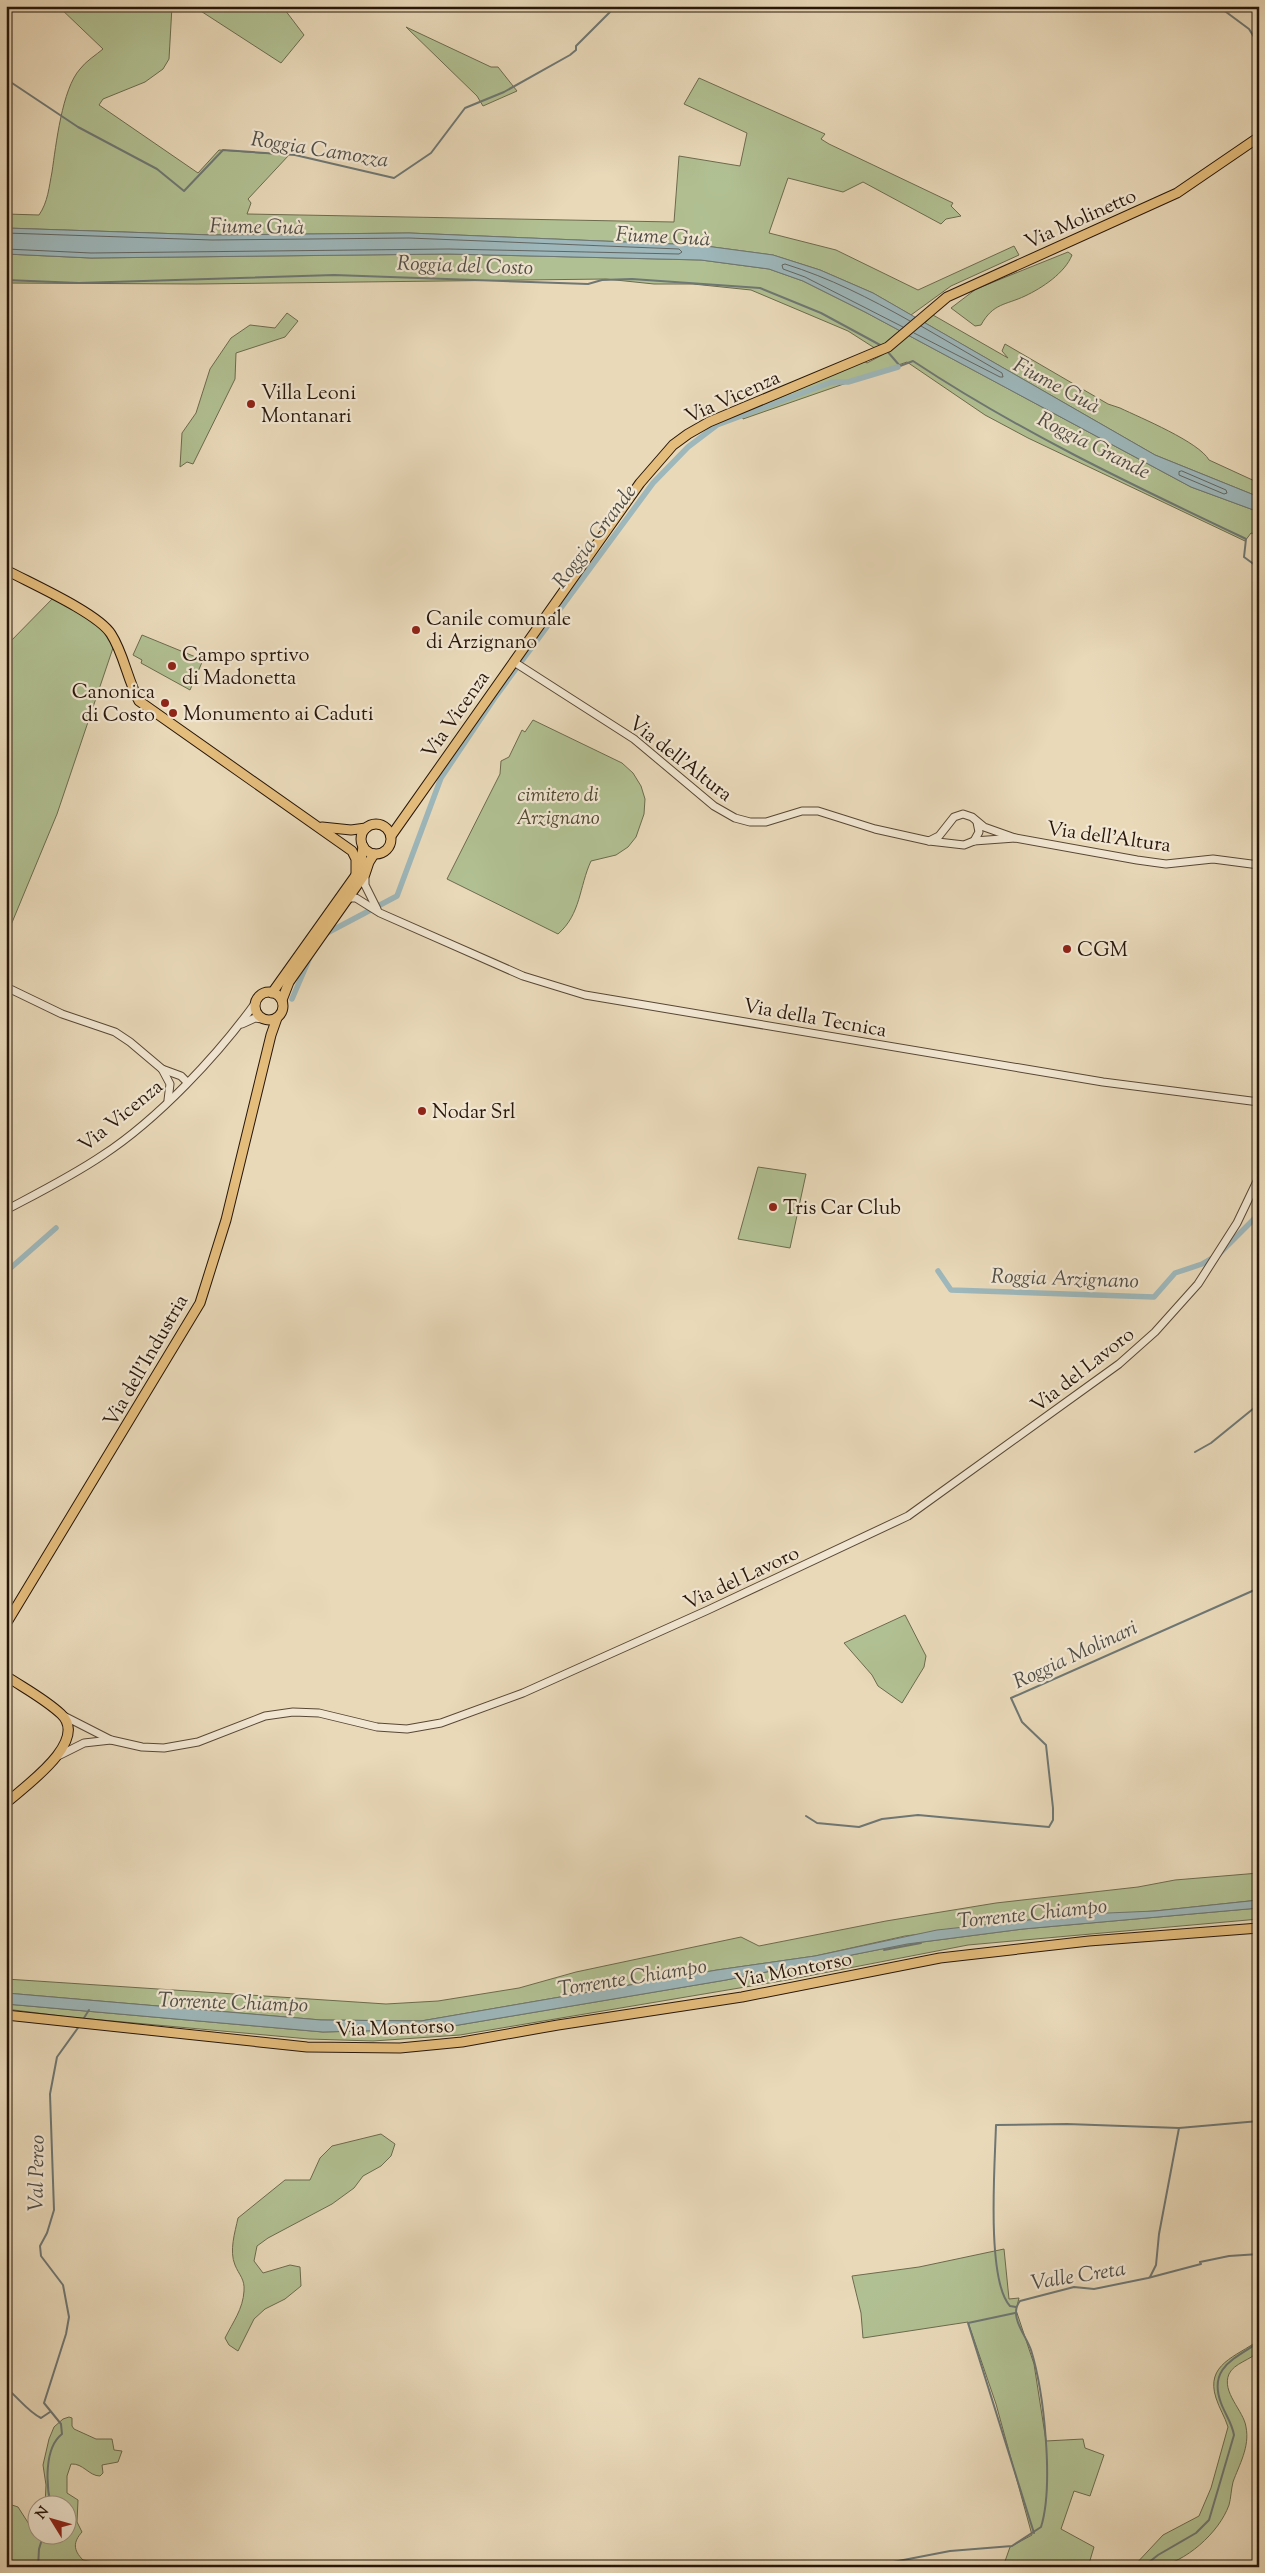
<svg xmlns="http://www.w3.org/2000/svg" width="1265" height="2573" viewBox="0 0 1265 2573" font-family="'Sorts Mill Goudy',serif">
	<rect width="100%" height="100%" fill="#e9d9b9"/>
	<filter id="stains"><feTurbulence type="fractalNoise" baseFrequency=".004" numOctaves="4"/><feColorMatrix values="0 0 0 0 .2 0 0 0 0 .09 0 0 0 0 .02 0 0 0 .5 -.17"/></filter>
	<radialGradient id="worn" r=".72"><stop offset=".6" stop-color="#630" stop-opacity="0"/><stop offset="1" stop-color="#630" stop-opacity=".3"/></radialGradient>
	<!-- green -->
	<g fill="#b1c092" stroke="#6c6b4e">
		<path d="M58,6h114l-3,53 -6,10 -18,13 -42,17 -4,6 99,68 21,-23 70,5 -41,44 3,4 -4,11 427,8 5,-66 61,10 7,-33 -63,-29 15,-26 126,56 -4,5 8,5 124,59 -2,3 10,10 -15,3 -5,5 -78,-42 -20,10 -55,-14 -19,55 67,17 82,40 96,-44 5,9 -68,31 -40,29 -38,-22 -53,-23 -47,-15 -75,-10 -289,-12 -197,2 -206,-7v-14l33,1c9,-13 10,-28 13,-43 4,-27 10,-83 28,-103 6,-8 16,-14 23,-20z"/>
		<polygon points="193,6 282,6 304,35 281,63"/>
		<polygon points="406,27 491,67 498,67 517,91 483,106 477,96"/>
		<path d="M1068,252l4,3c-7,18 -30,33 -47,41 -19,9 -32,7 -44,29l-6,1 -24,-18 25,-19z"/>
		<polygon points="6,254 91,258 448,254 701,260 769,269 803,281 865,312 1191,487 1259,512 1259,535 1251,533 1245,541 1028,438 985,415 907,362 743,419 742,414 864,361 867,363 884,354 848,331 751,290 693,284 654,284 606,279 197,284 6,283"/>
		<polygon points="287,313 298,321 285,337 236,353 235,379 193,464 187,462 180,467 182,433 196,413 210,369 231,338 250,325 275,328"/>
		<path d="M933,315l75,43 -6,-7 3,-7 103,60 12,4c21,10 79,34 89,52l50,23v14l-104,-42 -230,-132z"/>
		<polygon points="57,594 112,628 117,636 57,814 6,937 6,646"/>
		<polygon points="142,635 203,660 190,690 141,663 142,660 133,655"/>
		<path d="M533,720l89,43 11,10 8,13 4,13 -1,15 -8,23 -8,10 -12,8 -25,6c-12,26 -10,53 -33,73l-111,-55 53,-105 1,-13 8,-4 13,-27 3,2z"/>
		<polygon points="758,1167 806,1174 790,1248 738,1239"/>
		<polygon points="905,1615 926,1656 924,1667 902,1703 878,1686 872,1675 844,1643"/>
		<polygon points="1259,1873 1259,1900 1155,1911 1038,1919 905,1936 815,1956 717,1970 421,2021 321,2020 6,1993 6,1979 386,2004 438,2001 519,1988 576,1972 741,1937 759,1946 886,1921 996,1903 1138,1887 1175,1880"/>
		<polygon points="1259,1908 1259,1919 968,1945 787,1980 460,2035 373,2041 309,2039 69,2017 6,2009 6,2004 323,2032 435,2029 726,1980 907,1944 1023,1929"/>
		<path d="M381,2134l14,10 -4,12 -10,10 -18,10 -9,12 -22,16 -64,34 -11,8 -3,15 9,12 27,-8 10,2 1,19 -16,13 -20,10 -11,10 -16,32 -9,-6 -4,-7c8,-16 18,-29 19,-47 1,-12 -5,-16 -9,-26 -6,-14 0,-33 3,-47l47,-38h25l10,-22 12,-12z"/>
		<polygon points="1004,2249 1009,2299 1019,2298 1016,2310 1034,2364 1046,2441 1083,2439 1085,2448 1104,2455 1090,2496 1074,2491 1061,2529 1094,2547 1088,2567 1003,2567 1010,2547 1032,2535 996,2404 968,2322 863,2338 861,2313 852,2276 919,2267"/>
		<path d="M1259,2340v11c-8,9 -25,12 -30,23 -8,18 15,37 17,53 4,20 -7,38 -13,55 -2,8 -2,16 -4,23 -10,28 -44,58 -73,62 -8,1 -16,0 -23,0l30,-32 36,-19 12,-28 17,-61c-3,-10 -9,-19 -12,-29 -11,-34 20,-41 43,-58z"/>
		<path d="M69,2417l3,1v8l2,3 22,10h16l2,11 8,1 -4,11 -16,3 1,8 -3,3c-11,0 -17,-13 -29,-12l-4,12v17l11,7 -1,22 5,10c-9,10 -9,18 1,28l11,2 7,5h-95v-64l12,4 18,28 32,1v-30l-23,-1 1,-20 -3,-20 6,-26 5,-12 9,-8z"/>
	</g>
	<!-- water -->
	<g fill="#9db7bb" stroke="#6e7774">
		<polygon points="6,228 212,235 409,233 698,245 773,255 820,270 873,293 1155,455 1259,497 1259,512 1191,487 865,312 803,281 769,269 701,260 448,254 91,258 6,254"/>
		<polygon points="1259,1900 1259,1908 1023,1929 907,1944 726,1980 435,2029 323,2032 6,2004 6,1993 321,2020 421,2021 717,1970 815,1956 937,1930 1084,1914 1155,1911"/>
	</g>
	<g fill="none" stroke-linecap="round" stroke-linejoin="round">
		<!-- shore -->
		<g stroke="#626662" stroke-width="1">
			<polyline points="6,233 212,240 409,238 679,249 682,252 679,254 448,249 91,253 6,249"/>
			<path d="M903,327l-98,-50 -22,-8 -1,-4 3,-1c45,14 84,34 125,57"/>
			<polyline points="914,333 1000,377 1003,377 1002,373 921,326"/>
			<polygon points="1182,471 1226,490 1227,493 1224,494 1179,475 1179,472"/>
		</g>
		<!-- stream -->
		<g stroke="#6e7774" stroke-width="2">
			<polyline points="1218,6 1249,29 1259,45"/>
			<polyline points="6,79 78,127 157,169 184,191 223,150 295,155 394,178 431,153 465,108 504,92 570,55 576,50 576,46 616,6"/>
			<polyline points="6,280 79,283 334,275 588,284 602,280 632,279 760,288 821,313 882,346"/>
			<path d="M887,351l13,15 13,-5c104,69 217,123 329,176l4,2 -2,18 15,11"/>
			<polyline points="1195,1452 1211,1443 1259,1404"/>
			<polyline points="806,1816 817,1823 859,1827 882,1819 918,1815 1049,1827 1053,1820 1053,1808 1046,1745 1022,1722 1011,1698 1259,1588"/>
			<polyline points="884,1950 921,1943"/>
			<polyline points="82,2021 89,2010"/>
			<polyline points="1150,2277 1156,2265 1159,2234 1179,2128"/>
			<path d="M1016,2307l-6,-1c-24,-26 -15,-144 -14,-181l71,-1 112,4 80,-7"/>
			<polyline points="1015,2313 968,2323 1034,2533"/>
			<path d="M6,2388c13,10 21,23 35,30l9,-6"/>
			<path d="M51,2506c-5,-21 -7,-58 11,-72l-1,-10 -17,-21 22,-69 3,-17 -6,-32 -22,-29 -1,-10 7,-13 7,-23 -4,-116 7,-37 23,-32"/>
			<polyline points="38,2567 39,2549 43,2536"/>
			<path d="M891,2567l2,-5 57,-11 62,-5 29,-19c13,-42 3,-135 -10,-177 -5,-15 -23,-34 -11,-49l54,-14 20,2 54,-11 53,-14 -1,-2 29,-6 30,-2"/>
			<path d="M1143,2567l15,-12 38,-22 13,-13 25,-85c-2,-12 -9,-21 -13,-32 -13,-35 13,-44 38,-61"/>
		</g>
		<!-- canal -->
		<g stroke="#9db7bb" stroke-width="5.5">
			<polyline points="327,933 397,896 441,778 496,696 653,483 688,447 717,425 832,382 848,382 898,367"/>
			<polyline points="292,999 310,957"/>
			<polyline points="938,1271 951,1290 1154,1297 1175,1273 1202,1264 1219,1254 1259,1214"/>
			<polyline points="6,1272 56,1228"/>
		</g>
		<defs>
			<g id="minor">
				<polyline points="514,662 634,739 714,806 735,818 750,822 766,822 802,811 818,811 875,829 929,841 964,845 974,841 1015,838"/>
				<polyline points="929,841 939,836 954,817 963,814 972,817 984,827 1015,838 1137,860 1166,864 1213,859 1259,865"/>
				<polyline points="974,841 979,832 977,822"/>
				<polyline points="365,874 365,885 377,909"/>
				<polyline points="348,898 356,898 380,913 523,976 585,995 1103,1082 1259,1102"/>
				<polyline points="6,987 62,1014 115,1032 130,1042 162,1069 170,1084 168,1100"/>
				<polyline points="242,1024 255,1018 262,1019"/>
				<polyline points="162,1069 181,1076 187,1082"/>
				<path d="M6,1210c32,-17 66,-34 97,-55 55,-36 115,-100 153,-153"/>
				<polyline points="62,1715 111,1740 142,1747 164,1748 198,1742 265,1716 293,1712 319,1713 377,1727 407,1729 441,1723 523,1693 708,1610 908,1516 1119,1364 1155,1332 1198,1284 1237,1223 1259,1177"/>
				<polyline points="60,1755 84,1743 111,1740"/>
			</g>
			<g id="major">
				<path d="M6,570c24,13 92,43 105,64 13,20 16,45 28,67l213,150 4,8v16"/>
				<circle cx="376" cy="839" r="15"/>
				<polyline points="322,827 351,830 366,828"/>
				<polyline points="391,836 640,483 673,445 688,434 709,422 888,347 947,297 1177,193 1259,137"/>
				<circle cx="269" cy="1006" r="14"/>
				<polyline points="272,993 356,875 361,862 363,846"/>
				<polyline points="282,1000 289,982 365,874 369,862 374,854"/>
				<polyline points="6,1624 200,1303 226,1220 271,1035 277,1018"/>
				<path d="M6,1676c18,12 39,23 55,38 29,27 -37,73 -55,89"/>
				<polyline points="6,2015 307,2047 400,2048 462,2042 558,2025 742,1997 940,1958 1089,1941 1259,1928"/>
			</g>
		</defs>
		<!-- minor casing -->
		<use href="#minor" stroke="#584735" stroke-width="9"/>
		<!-- major casing -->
		<use href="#major" stroke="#271609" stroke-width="11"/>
		<!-- minor -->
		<use href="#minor" stroke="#f1e6d2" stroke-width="7"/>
		<!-- major -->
		<use href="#major" stroke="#e4bc7c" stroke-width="9"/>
	</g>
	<!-- markers -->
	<g fill="#8f2418" stroke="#f1e6d2" stroke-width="2">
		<circle cx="251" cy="404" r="5"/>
		<circle cx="416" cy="630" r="5"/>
		<circle cx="172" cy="666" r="5"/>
		<circle cx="165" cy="703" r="5"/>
		<circle cx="173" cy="713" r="5"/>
		<circle cx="1067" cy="949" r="5"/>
		<circle cx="422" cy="1111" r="5"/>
		<circle cx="773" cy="1207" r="5"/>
	</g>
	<g text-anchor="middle" stroke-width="4.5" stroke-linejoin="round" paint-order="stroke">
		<!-- street labels -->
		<g font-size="20" fill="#271609" stroke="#f1e6d2">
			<text transform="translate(1080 218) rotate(-24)" y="7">Via Molinetto</text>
			<text transform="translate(732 396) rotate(-24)" y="7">Via Vicenza</text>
			<text transform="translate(455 714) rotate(-55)" y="7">Via Vicenza</text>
			<text transform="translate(681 758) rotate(38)" y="7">Via dell'Altura</text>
			<text transform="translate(1109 836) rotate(8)" y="7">Via dell'Altura</text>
			<text transform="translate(815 1017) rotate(10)" y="7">Via della Tecnica</text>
			<text transform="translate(120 1115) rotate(-39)" y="7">Via Vicenza</text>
			<text transform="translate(145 1360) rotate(-60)" y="7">Via dell'Industria</text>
			<text transform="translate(1082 1369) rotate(-38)" y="7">Via del Lavoro</text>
			<text transform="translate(741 1577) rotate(-25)" y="7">Via del Lavoro</text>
			<text transform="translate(793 1969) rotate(-11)" y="7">Via Montorso</text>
			<text transform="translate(395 2027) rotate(-2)" y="7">Via Montorso</text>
		</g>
		<!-- poi labels -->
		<g font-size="20" fill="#271609" stroke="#f1e6d2" text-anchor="start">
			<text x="261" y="399">Villa Leoni<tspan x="261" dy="23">Montanari</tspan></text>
			<text x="426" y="625">Canile comunale<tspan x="426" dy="23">di Arzignano</tspan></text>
			<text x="182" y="661">Campo sprtivo<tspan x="182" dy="23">di Madonetta</tspan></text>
			<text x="155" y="698" text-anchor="end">Canonica<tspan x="155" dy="23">di Costo</tspan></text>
			<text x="183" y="720">Monumento ai Caduti</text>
			<text x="1077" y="956">CGM</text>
			<text x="432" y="1118">Nodar Srl</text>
			<text x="783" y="1214">Tris Car Club</text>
		</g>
		<!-- park labels -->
		<g font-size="20" font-style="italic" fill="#504932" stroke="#f1e6d2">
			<text x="558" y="801">cimitero di<tspan x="558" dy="23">Arzignano</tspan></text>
		</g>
		<!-- water labels -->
		<g font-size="21" font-style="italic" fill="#504e47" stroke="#f1e6d2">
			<text transform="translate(320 149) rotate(9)" y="7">Roggia Camozza</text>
			<text transform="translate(257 226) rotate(1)" y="7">Fiume Guà</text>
			<text transform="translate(663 236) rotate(3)" y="7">Fiume Guà</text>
			<text transform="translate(465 265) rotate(2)" y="7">Roggia del Costo</text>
			<text transform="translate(1057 385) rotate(28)" y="7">Fiume Guà</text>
			<text transform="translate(1094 445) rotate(27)" y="7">Roggia Grande</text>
			<text transform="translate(594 536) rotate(-53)" y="7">Roggia Grande</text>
			<text transform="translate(1065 1278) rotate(2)" y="7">Roggia Arzignano</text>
			<text transform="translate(1075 1654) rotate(-25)" y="7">Roggia Molinari</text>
			<text transform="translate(1032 1913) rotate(-6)" y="7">Torrente Chiampo</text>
			<text transform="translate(632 1977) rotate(-9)" y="7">Torrente Chiampo</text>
			<text transform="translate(233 2002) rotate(2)" y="7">Torrente Chiampo</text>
			<text transform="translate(36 2173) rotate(-89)" y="7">Val Pereo</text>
			<text transform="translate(1078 2275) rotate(-9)" y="7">Valle Creta</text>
		</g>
	</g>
	<!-- margin -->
	<rect width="1265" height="2573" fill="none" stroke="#e9d9b9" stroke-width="25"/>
	<rect x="8" y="8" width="1250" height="2558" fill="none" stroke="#271609" stroke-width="2.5"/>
	<rect x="12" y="12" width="1240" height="2548" fill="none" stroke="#271609"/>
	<!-- north arrow -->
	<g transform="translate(52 2520) rotate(307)"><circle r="24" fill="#f1e6d2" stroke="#a09382"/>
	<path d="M0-4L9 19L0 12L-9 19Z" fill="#8f2418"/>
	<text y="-8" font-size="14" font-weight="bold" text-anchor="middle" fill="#271609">N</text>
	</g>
	<rect width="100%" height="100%" filter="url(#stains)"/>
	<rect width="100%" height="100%" fill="url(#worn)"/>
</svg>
